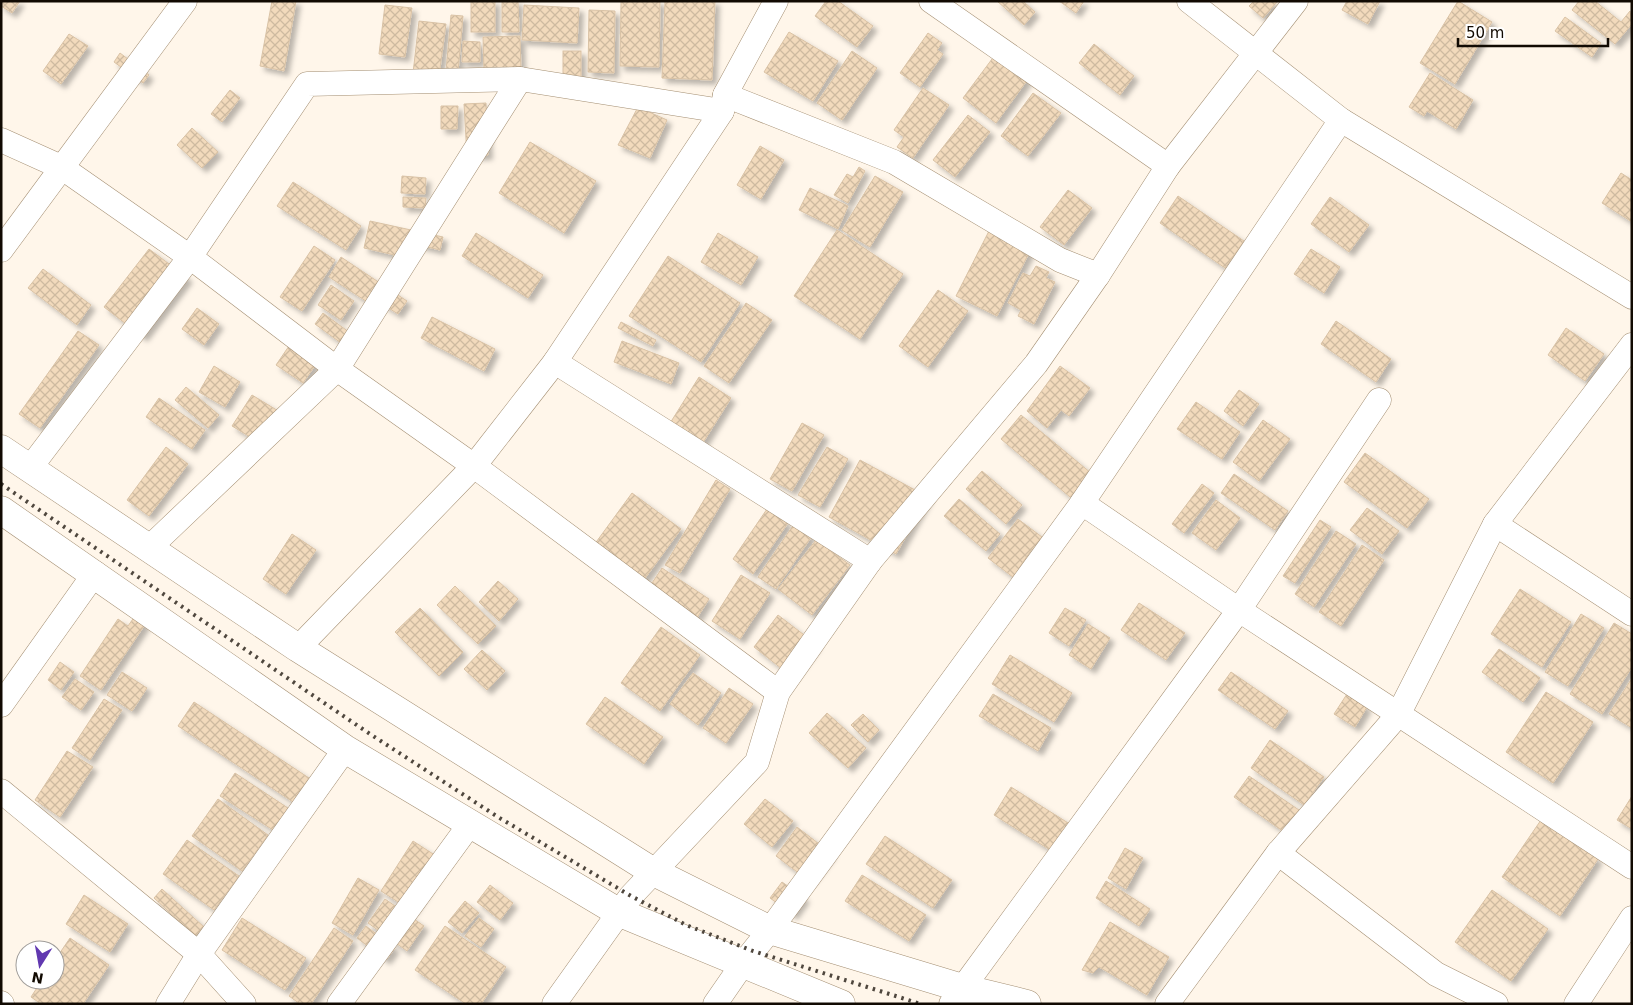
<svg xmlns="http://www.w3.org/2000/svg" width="1633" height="1005" viewBox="0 0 1633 1005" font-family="'DejaVu Sans',sans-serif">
	<defs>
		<pattern id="building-cross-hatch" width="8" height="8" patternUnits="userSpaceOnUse" patternTransform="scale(1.25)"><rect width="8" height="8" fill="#f2dabc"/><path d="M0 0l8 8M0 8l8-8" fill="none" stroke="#cebaa0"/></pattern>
		<filter id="shadow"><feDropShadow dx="4.5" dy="4.5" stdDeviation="2.5" flood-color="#0004"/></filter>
	</defs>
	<rect width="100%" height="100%" fill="#fff6ea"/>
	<!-- building -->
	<g fill="url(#building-cross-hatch)" stroke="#d9c2a5" filter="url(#shadow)">
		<polygon points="1,1 20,1 12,13 1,6"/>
		<polygon points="272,1 296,1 284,71 260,66"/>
		<rect x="471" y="1" width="24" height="31"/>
		<polygon points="502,1 518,1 519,32 502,32"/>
		<polygon points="621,1 660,1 659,67 620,66"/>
		<polygon points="665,1 715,1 712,80 662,78"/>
		<polygon points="826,1 838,1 873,26 857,47 815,16"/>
		<polygon points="997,1 1023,1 1035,12 1024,25"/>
		<polygon points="1059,1 1084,1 1076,13"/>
		<polygon points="1254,1 1278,1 1263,18 1249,6"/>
		<polygon points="1347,1 1380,1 1368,24 1342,10"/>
		<polygon points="1458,1 1492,22 1455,84 1420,63"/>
		<polygon points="1579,1 1595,1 1621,22 1630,11 1632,24 1615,44 1572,10"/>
		<polygon points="385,5 412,8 405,57 379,54"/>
		<polygon points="524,5 579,8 577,43 522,40"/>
		<polygon points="589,10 615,11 614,73 588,72"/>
		<polygon points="451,15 463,16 458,72 446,71"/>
		<polygon points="1565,17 1601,43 1592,57 1555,31"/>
		<polygon points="419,21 446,24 439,76 413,73"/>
		<polygon points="789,32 838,61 813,101 764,72"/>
		<polygon points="928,33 942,43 937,50 943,54 920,87 900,73"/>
		<polygon points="69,34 88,46 61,84 43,71"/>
		<polygon points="520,36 521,71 484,72 483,37"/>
		<polygon points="463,41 480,42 480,62 462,62"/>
		<polygon points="1094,44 1134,76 1120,95 1079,63"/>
		<rect x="563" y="51" width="18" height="26"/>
		<polygon points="852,51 877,68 842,120 817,103"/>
		<polygon points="120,53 149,75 143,83 114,62"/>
		<polygon points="995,55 1028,79 996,123 963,98"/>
		<polygon points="1430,73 1473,100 1456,129 1427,111 1424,116 1409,107"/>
		<polygon points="923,88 949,105 913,158 897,147 904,137 894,130"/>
		<polygon points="230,90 240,98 222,122 211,114"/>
		<polygon points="1033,93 1061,113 1028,156 1001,136"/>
		<polygon points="486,103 488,155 467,156 464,104"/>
		<polygon points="441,106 458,106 457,129 441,129"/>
		<polygon points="638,107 667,120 650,158 618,145"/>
		<polygon points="968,115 990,132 955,177 933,160"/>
		<polygon points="192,128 218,152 202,168 177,145"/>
		<polygon points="530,142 596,181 564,233 499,193"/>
		<polygon points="760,146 784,160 761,199 737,185"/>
		<polygon points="859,167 865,171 848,203 834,195 847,174 853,177"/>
		<polygon points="1621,173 1632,180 1632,222 1602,203"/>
		<polygon points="402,176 426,178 425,194 401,193"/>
		<polygon points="875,176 903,192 870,247 842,230"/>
		<polygon points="293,182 361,226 346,250 277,206"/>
		<polygon points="810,188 848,206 838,229 799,210"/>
		<polygon points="1068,190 1092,208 1064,245 1040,227"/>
		<polygon points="1178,196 1244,241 1225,268 1160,223"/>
		<polygon points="403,197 426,198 425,208 403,207"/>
		<polygon points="1330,197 1369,225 1349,252 1311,224"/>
		<polygon points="370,221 443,237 440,250 402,241 399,256 364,248"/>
		<polygon points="837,230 903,274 860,339 794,296"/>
		<polygon points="989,231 1030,251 997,316 956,296"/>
		<polygon points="476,233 543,275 528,298 462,256"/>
		<polygon points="718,233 758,257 741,285 701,262"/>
		<polygon points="314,246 335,260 302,311 280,297"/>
		<polygon points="149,249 188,278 143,337 104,307"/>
		<polygon points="1311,249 1340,267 1324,293 1294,274"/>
		<polygon points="668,256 740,303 701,362 629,316"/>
		<polygon points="341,257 407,301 398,314 379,302 375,307 329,277"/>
		<polygon points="1036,266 1049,272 1046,278 1055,282 1034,324 1018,316 1021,310 1008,303 1023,273 1030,276"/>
		<polygon points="43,269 91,305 77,325 28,288"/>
		<polygon points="331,285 354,301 341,320 318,305"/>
		<polygon points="938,290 968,311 928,367 899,346"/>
		<polygon points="746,303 772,320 729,383 704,366"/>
		<polygon points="197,308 219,324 204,345 182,329"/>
		<polygon points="323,313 353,335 345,346 315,324"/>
		<polygon points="432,317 495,349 484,371 421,338"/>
		<polygon points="1336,321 1391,359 1376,382 1321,344"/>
		<polygon points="621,322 656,340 653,346 618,328"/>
		<polygon points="1566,328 1604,354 1585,381 1548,355"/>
		<polygon points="78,331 99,345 40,428 19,414"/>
		<polygon points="622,341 679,363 671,384 614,362"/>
		<polygon points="289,346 316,364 303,383 276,365"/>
		<polygon points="214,366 240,382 225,407 199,392"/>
		<polygon points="1060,366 1090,388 1069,416 1061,410 1047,428 1027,411"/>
		<polygon points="699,377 731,398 699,449 667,428"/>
		<polygon points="186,387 219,415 208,428 175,400"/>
		<polygon points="1239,390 1259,404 1243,426 1224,411"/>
		<polygon points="252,395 280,412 260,443 232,426"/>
		<polygon points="159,398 205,430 192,449 146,417"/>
		<polygon points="1196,402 1240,432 1222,459 1177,429"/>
		<polygon points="1021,415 1091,473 1070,497 1001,439"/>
		<polygon points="1263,420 1290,439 1259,481 1233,462"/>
		<polygon points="802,423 824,435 792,491 770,479"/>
		<polygon points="166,447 188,464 149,516 127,500"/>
		<polygon points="827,447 848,459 820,507 798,495"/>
		<polygon points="1365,453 1429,499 1407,528 1344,482"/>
		<polygon points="860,460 928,497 896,554 829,517"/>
		<polygon points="982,471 1022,505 1006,524 966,489"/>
		<polygon points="1234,474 1288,511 1275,530 1221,493"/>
		<polygon points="716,480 730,489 680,573 665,565"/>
		<polygon points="1202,484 1214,493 1184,533 1172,524"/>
		<polygon points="632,493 681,529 643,581 594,545"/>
		<polygon points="959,499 1000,534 986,551 944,516"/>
		<polygon points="1216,500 1240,518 1216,550 1192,533"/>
		<polygon points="1367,508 1399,531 1382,554 1350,530"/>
		<polygon points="767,509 788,523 753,574 733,559"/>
		<polygon points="1018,519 1046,540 1037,553 1032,549 1019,568 1024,572 1018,581 988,558"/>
		<polygon points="1320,520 1331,527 1295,583 1283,576"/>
		<polygon points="794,524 812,536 776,589 758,577"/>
		<polygon points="1336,531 1356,544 1314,607 1295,594"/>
		<polygon points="292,534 316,550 286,594 263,579"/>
		<polygon points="816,540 850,565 812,615 778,589"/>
		<polygon points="1362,545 1384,560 1341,626 1319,612"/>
		<polygon points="662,568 709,599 697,618 650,586"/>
		<polygon points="741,575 770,593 740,639 712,621"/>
		<polygon points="498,581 518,599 499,621 479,602"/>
		<polygon points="455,586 496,626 478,644 437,605"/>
		<polygon points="1520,589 1571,622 1542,667 1491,634"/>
		<polygon points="1139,603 1185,633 1166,660 1121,630"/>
		<polygon points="420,608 463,652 439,676 395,632"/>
		<polygon points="1065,608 1086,620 1069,646 1049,633"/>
		<polygon points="1581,614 1604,628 1568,686 1545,672"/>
		<polygon points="778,615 816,644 791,676 754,647"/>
		<polygon points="135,616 146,623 101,690 80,676 118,619 128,626"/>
		<polygon points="1614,623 1632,634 1632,667 1602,714 1570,694"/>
		<polygon points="1088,624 1110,638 1091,669 1069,655"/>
		<polygon points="661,627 700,655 660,711 621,683"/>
		<polygon points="1499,649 1540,678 1523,702 1482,672"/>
		<polygon points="482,650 505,671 487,690 464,669"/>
		<polygon points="1010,655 1072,693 1054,722 992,684"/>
		<polygon points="60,662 74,672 61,690 48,680"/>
		<polygon points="122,672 147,688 132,711 107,695"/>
		<polygon points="1231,672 1288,711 1275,729 1218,690"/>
		<polygon points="693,673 721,693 698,725 670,704"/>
		<polygon points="1632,678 1632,728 1609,714"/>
		<polygon points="75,679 94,692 81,710 62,697"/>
		<polygon points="729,688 753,704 726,743 703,728"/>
		<polygon points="1546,692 1593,722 1553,783 1506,752"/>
		<polygon points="993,694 1051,728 1038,751 979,716"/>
		<polygon points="1347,694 1367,707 1355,727 1334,714"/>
		<polygon points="605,697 663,737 644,764 586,724"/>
		<polygon points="104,699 122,710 90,760 72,748"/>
		<polygon points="194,702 309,778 293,802 178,726"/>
		<polygon points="827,713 866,748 848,768 809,733"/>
		<polygon points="863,714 879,730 868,742 851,725"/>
		<polygon points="1270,740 1324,777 1304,805 1251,768"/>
		<polygon points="67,751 93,767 60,817 35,800"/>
		<polygon points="235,773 288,808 273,830 220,796"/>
		<polygon points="1249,776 1299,810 1284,832 1234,797"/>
		<polygon points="1011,787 1073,826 1055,853 994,815"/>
		<polygon points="1632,796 1632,829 1617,820"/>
		<polygon points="218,799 268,835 242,871 192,836"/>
		<polygon points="765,799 793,821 772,847 744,824"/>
		<polygon points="1541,820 1598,859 1560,916 1502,877"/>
		<polygon points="797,827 831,853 809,881 776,856"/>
		<polygon points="885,836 952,880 933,908 866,864"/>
		<polygon points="187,840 239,876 214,910 163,874"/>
		<polygon points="413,841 444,861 412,911 381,891"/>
		<polygon points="1125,848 1143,858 1126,889 1108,878"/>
		<polygon points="862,875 926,915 909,941 845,901"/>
		<polygon points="358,878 379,890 353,935 332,923"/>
		<polygon points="1106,881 1150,909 1139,926 1096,898"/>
		<polygon points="782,882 805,898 793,915 770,898"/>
		<polygon points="490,885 513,903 500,920 477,902"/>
		<polygon points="162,889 204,927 195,936 154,898"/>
		<polygon points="1492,890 1548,929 1511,981 1455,942"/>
		<polygon points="84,895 128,924 110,952 66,924"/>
		<polygon points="385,899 424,926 407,951 368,923"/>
		<polygon points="465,901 479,913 462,933 448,922"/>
		<polygon points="242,918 306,958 285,990 222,950"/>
		<polygon points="479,918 494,929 481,947 465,936"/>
		<polygon points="1110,922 1169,957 1147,995 1099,967 1093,973 1082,970"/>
		<polygon points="366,926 395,948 386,960 357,938"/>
		<polygon points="445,926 506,967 481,1004 466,1004 415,970"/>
		<polygon points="334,928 353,941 311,1004 300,1004 289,996"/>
		<polygon points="70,938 109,965 83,1004 41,1004 31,997 42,980 55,980 55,960"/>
	</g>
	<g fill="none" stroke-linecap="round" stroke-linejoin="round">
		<defs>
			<g id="minor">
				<polyline points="931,1 1168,166"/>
				<polyline points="1189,1 1341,120 1632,297"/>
				<polyline points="725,95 894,162 1060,260 1098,275"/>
				<polyline points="1,140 61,167 190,257 337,369 474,466 778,692"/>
				<polyline points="1,250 185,1"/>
				<polyline points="555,362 870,561"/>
				<polyline points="30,468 190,257 307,84 520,79 722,111"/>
				<polyline points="1082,503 1239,610 1632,867"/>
				<polyline points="1495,524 1632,614"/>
				<polyline points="149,548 337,369 520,79"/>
				<polyline points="298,648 474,466 555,362 722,111 725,95 776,1"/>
				<polyline points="1,705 95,573"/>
				<polyline points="1,791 199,954 244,1004"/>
				<polyline points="1278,853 1436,974 1496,1004"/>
				<polyline points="1,1003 2,1004"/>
				<polyline points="168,1004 199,954 345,749"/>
				<polyline points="339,1004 470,824"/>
				<polyline points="554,1004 631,896 757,762 778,692 870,561 1036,364 1098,275 1168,166 1296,1"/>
				<polyline points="715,1004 742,965 770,930 1082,503 1341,120"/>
				<polyline points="951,1004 1239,610 1379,400"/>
				<polyline points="1167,1004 1278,853 1398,715 1495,524 1632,345"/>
				<polyline points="1576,1004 1632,918"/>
			</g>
			<g id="major">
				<polyline points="1,449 298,648 652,871 770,930 962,988 1027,1004"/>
				<polyline points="1,510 345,749 618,912 841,1004"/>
			</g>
		</defs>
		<!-- minor casing -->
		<use href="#minor" stroke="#a48f73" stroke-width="25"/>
		<!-- major casing -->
		<use href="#major" stroke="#a48f73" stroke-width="29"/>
		<!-- minor -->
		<use href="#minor" stroke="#fff" stroke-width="24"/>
		<!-- major -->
		<use href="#major" stroke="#fff" stroke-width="28"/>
		<!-- rail -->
		<polyline stroke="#4f473e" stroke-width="4" stroke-dasharray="2.5 5" stroke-linecap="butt" points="1,484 370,734 498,817 631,896 686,925 753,951 921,1004"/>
	</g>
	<!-- border -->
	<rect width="1633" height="1005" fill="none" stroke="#110a02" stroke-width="5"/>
	<!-- north arrow -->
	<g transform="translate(40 965) rotate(191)"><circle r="24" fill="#ffffff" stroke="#a09d9a"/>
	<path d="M0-4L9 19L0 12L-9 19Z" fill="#6138b0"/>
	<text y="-8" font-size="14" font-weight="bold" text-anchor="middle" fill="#110a02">N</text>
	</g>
	<!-- scale -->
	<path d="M1458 38v8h150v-8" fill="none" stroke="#110a02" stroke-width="2.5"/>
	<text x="1466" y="38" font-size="15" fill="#110a02" stroke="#ffffff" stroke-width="4" paint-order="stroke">50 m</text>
</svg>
